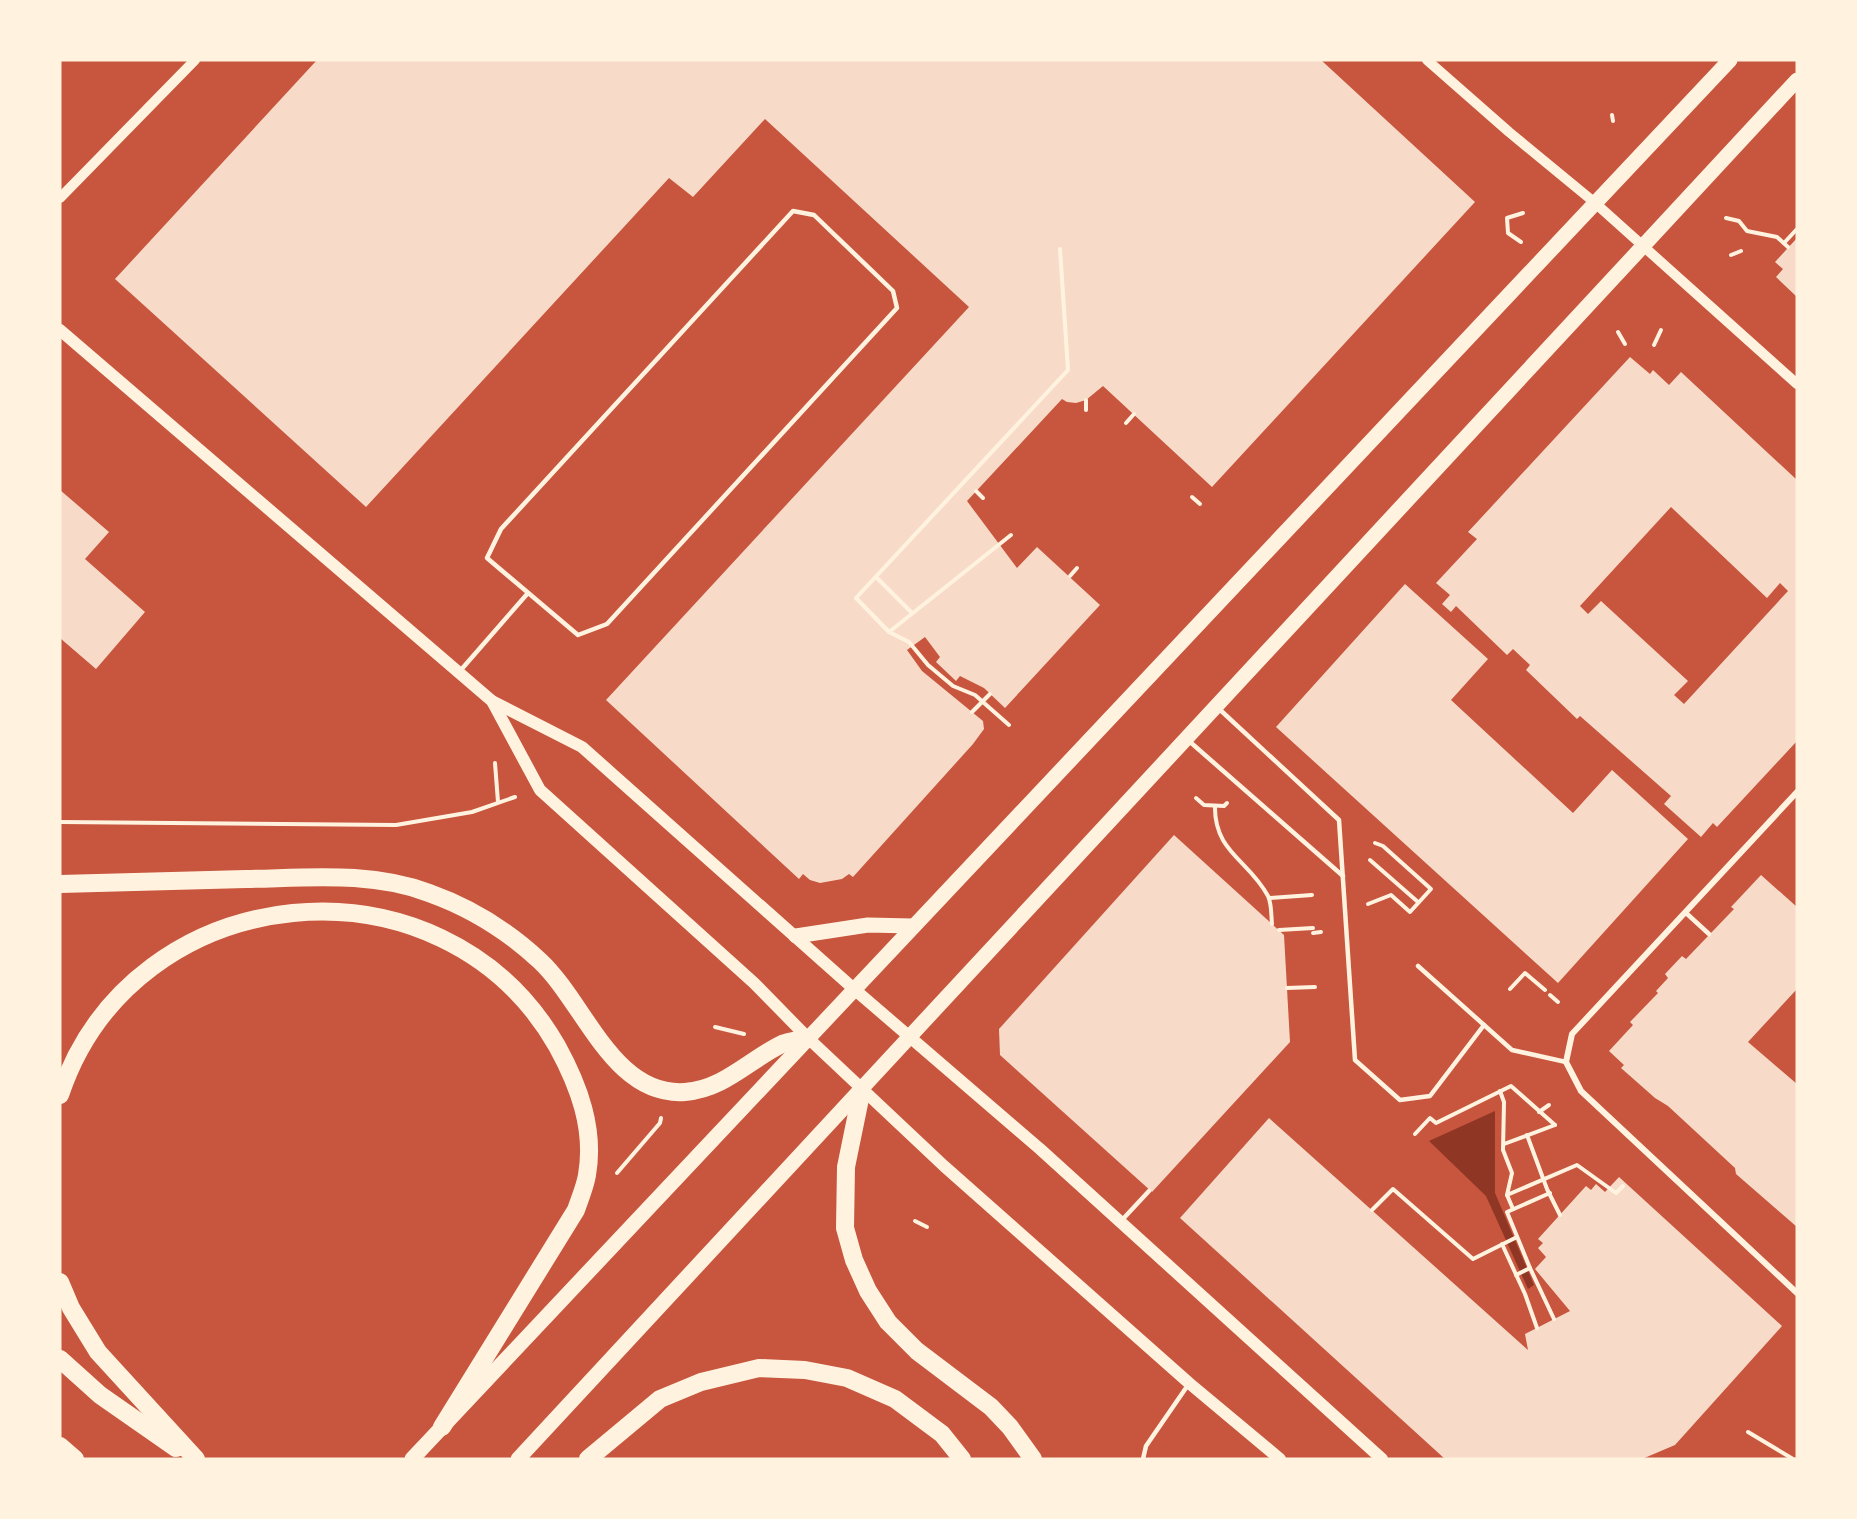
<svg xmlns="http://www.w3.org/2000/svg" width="1857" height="1519" viewBox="0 0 1857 1519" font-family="'Asap Condensed',sans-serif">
	<rect width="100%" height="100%" fill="#c8553d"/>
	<!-- water -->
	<polygon fill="#8f3625" points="1495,1111 1495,1193 1534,1285 1528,1289 1486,1196 1429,1141"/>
	<!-- building -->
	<g fill="#f7dbc8" fill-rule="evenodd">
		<polygon points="317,60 1321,60 1475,202 1212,487 1103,386 1086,400 1076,403 1067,402 1062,399 967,501 1017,568 1037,547 1100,605 1005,708 984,688 960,676 956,681 936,662 940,657 925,637 907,650 922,671 983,721 984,729 973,744 853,877 849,874 842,879 820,883 810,880 803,874 799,879 606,700 969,307 765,119 693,197 669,178 366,507 115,279"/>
		<polygon points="1797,238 1797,297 1776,277 1783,269 1775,262"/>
		<path d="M1630,357l20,17 3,-4 16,15 12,-13 116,108v261l-80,86 -4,-4 -12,14 -37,-33 7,-8 -91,-80 -3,3 -51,-49 4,-5 -17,-16 -6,6 -51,-49 -5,6 -9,-8 8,-9 -14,-12 41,-44 -9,-7zM1671,507l96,91 13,-15 8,8 -104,113 -10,-9 14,-14 -87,-80 -13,13 -8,-8z"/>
		<polygon points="60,490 109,532 85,559 145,612 96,669 60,638"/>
		<polygon points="1405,584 1488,659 1451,700 1573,813 1612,770 1688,839 1558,983 1276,727"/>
		<polygon points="1174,835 1284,935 1290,1042 1152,1192 1000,1055 999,1029"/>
		<polygon points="1761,875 1797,907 1797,989 1748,1042 1797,1084 1797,1227 1736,1174 1735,1168 1668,1106 1655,1098 1621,1068 1624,1065 1609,1051 1633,1025 1630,1022 1658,993 1656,991 1668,978 1665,974 1682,956 1686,959 1734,909 1731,907"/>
		<polygon points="1269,1118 1528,1350 1525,1334 1570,1311 1535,1269 1546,1257 1538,1248 1543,1243 1538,1239 1586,1186 1591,1190 1596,1184 1605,1192 1619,1177 1782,1326 1675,1445 1642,1459 1445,1459 1180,1218"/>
	</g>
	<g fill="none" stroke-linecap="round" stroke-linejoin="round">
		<!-- path -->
		<g stroke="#fff3e0" stroke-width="4">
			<polyline points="1612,115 1613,121"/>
			<polyline points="1726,218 1739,221 1747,231 1777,237 1788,247"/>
			<polyline points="1521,242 1508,233 1507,218 1523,213"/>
			<polyline points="1784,243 1797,229"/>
			<polyline points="1731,255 1741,251"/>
			<polyline points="1618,332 1625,344"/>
			<polyline points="1654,345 1661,330"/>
			<polyline points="1086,400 1086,410"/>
			<polyline points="1126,423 1134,414"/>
			<polyline points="976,491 983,498"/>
			<polyline points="1192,497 1200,504"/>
			<polyline points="1070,576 1077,568"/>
			<polyline points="876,577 912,613"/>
			<polyline points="889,632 1011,535"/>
			<polyline points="972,712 990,694"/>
			<polyline points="1009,725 975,695 953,686 928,665 909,642 889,632 856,598 1068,370 1060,249"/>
			<polyline points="495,763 498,802"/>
			<polyline points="1196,798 1204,805 1224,806 1227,803"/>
			<path d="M1215,806c-1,46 34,54 53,90 4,9 3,19 4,28"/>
			<polyline points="60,822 396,825 472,812 515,797"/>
			<polyline points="1370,860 1418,902"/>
			<polyline points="1269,898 1312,895"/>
			<polyline points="1368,904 1391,895 1410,912 1431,889 1383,846 1375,843"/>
			<polyline points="1279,930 1313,928"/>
			<polyline points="1313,933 1321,932"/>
			<polyline points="1287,988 1315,987"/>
			<polyline points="1510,989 1525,973 1545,990"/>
			<polyline points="1550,995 1558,1002"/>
			<polyline points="715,1027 744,1034"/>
			<polyline points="1500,1091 1504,1102 1503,1150 1512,1173 1507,1195 1513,1209"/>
			<polyline points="1539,1112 1549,1105"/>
			<polyline points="1415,1134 1430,1118 1436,1123 1511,1086 1555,1125"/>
			<polyline points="1527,1135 1547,1189 1560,1215"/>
			<polyline points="1504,1144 1555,1125"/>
			<polyline points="617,1173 660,1123 661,1118"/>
			<polyline points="1550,1193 1507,1212 1530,1268 1554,1319"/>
			<polyline points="1507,1195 1577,1165 1616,1193 1623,1186"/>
			<polyline points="1372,1210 1393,1189 1473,1259 1517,1237"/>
			<polyline points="915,1221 927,1227"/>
			<polyline points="1502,1244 1525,1294 1537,1328"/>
			<polyline points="1516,1275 1530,1268"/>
			<polyline points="1748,1432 1793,1459"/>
		</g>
		<!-- service -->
		<g stroke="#fff3e0" stroke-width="4.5">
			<polygon points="793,211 814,215 893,291 897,308 607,624 578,635 487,558 501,529"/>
			<polyline points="460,671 528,593"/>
			<polyline points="1217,707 1339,820 1355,1060 1400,1100 1430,1096 1484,1025"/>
			<polyline points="1189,741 1343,876"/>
			<polyline points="1685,912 1709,934"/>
			<polyline points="1418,966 1512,1050 1566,1062"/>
			<polyline points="1122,1220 1149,1191"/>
			<polyline points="1143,1459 1146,1446 1188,1385"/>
		</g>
		<!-- minor -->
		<polyline stroke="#fff3e0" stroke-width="6" points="1797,792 1572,1034 1566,1062 1581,1091 1797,1293"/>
		<!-- tertiary -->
		<g stroke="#fff3e0" stroke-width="10">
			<polyline points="1427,60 1509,132 1594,202 1797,384"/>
			<polyline points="60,198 195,60"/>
		</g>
		<!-- secondary -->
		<g stroke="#fff3e0" stroke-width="12">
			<polyline points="60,330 492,701 582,747 854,989 1040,1149 1382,1459"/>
			<polyline points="492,701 540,790 754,983 808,1038 944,1166 1189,1383 1280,1459"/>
		</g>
		<!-- primary -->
		<g stroke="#fff3e0" stroke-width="15">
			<polyline points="796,936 868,925 912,926"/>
			<polyline points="412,1459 1730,60"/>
			<polyline points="518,1459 1797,80"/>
		</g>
		<!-- motorway -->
		<g stroke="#fff3e0" stroke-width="18">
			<path d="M60,884c62,-2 124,-3 186,-5 61,-1 125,-8 183,14 42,15 79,38 111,68 45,42 73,136 145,131 39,-3 64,-32 97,-48 8,-3 18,-4 26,-6"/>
			<polyline points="862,1089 846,1167 845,1228 854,1260 868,1291 888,1322 917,1351 991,1407 1010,1427 1033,1459"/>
			<path d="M60,1095c73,-219 382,-250 497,-49 22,40 38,83 30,129 -2,12 -7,23 -11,35l-134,217"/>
			<polyline points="60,1282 71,1308 98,1352 196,1459"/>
			<polyline points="60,1359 100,1395 176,1448"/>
			<polyline points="60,1446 75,1459"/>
			<polyline points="588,1459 660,1399 701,1382 759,1368 805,1370 847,1378 895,1399 942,1434 962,1459"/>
		</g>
	</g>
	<!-- border -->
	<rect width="1857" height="1519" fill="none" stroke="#fff3e0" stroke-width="123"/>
</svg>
